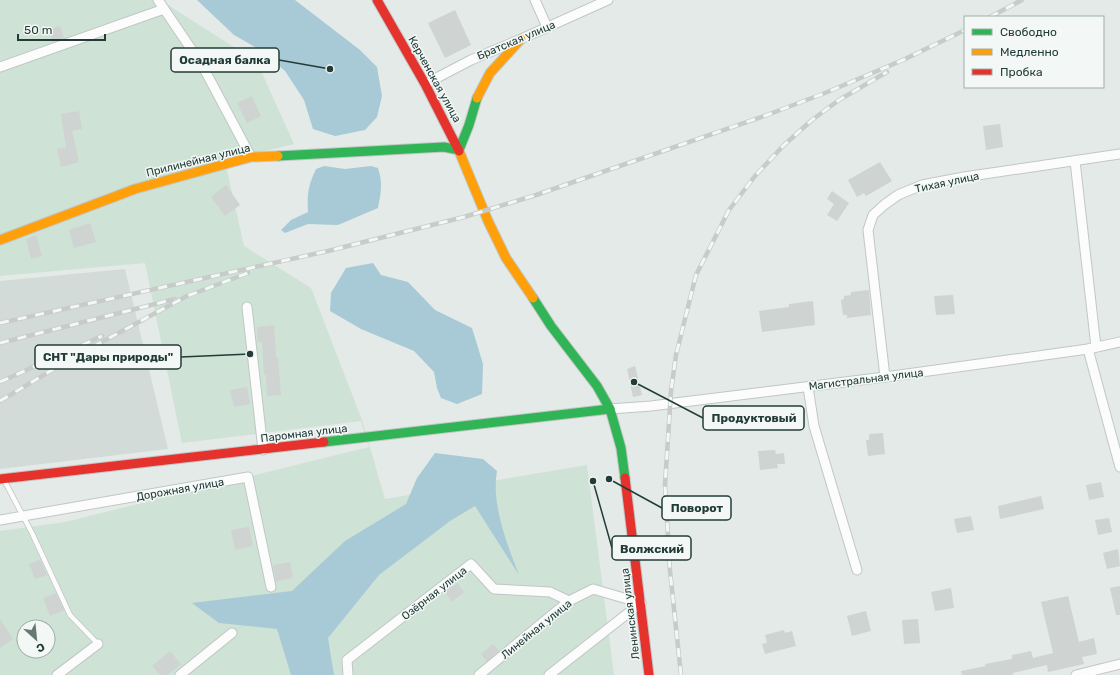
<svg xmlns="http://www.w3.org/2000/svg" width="1120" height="675" viewBox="0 0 1120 675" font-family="Rubik,sans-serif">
	<rect width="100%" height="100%" fill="#e4eae7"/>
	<!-- built -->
	<polygon fill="#d3dbd8" points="125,269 168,449 0,469 0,281"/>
	<!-- green -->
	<path fill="#cee2d6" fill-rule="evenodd" d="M0,0h164l4,5 89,57 37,82 -69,17 19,85 67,42 51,132 23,79 202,-34 27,210h-614v-144l65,-9 304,-75 -8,-26 -179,22 -37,-180 -145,13zM24,627h24v24h-24z"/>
	<!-- water -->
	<g fill="#a7cad6">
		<polygon points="197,0 295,0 360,50 377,67 382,96 377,117 365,130 335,136 313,129 304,100 285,71 262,51 234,35"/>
		<path d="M324,166l21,3 26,-3 7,2c5,15 3,25 0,40l-40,17 -30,-1 -23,9 -4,-3 10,-10 17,-8c-1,-18 0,-26 8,-43z"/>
		<polygon points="373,263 381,275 408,282 435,310 472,328 483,364 482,394 457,404 441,398 437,388 434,372 414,351 361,329 330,311 331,293 346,268"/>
		<path d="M435,453l48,6 14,12c-6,33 10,73 22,104l-44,-69 -25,15 -71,54 -51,63 6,37h-43l-14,-46 -58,-6 -27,-20 100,-12 53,-50 61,-37 11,-26z"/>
	</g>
	<!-- building -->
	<g fill="#cfd3d2">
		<polygon points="455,10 471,45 445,58 428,23"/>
		<polygon points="60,26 64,38 52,42 49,29"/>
		<polygon points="252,96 261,116 247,123 237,103"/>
		<polygon points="79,111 82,129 72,131 79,162 61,167 57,149 66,147 61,114"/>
		<polygon points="1000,124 1003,147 986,150 983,126"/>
		<polygon points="880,162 892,181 866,196 864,193 857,197 848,180"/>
		<polygon points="226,185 240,205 225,216 211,197"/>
		<polygon points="832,191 849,203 837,221 827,215 834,204 827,199"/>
		<polygon points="90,223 96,242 74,248 69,230"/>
		<polygon points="36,235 42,256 31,259 26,239"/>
		<polygon points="869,290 871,315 847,318 847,315 843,315 841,300 844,299 844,296 851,295 851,292"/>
		<polygon points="953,295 955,314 936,315 934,296"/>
		<polygon points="813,301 815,325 762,332 759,311 789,307 789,304"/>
		<polygon points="274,325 276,357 278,357 281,395 267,396 266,375 264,375 262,342 258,342 257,327"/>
		<polygon points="635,366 642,395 633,397 627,369"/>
		<polygon points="247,387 250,404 234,407 230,390"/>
		<polygon points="883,433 885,454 868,456 866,440 869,440 869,434"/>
		<polygon points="775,450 776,454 784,453 785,464 777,464 778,468 760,470 758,451"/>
		<polygon points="1101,482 1104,497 1089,500 1086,485"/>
		<polygon points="1041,496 1044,509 1000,519 998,506"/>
		<polygon points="971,516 974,530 957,533 954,519"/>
		<polygon points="1109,518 1112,532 1098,535 1095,520"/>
		<polygon points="249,527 253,546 235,550 231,530"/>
		<polygon points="1118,549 1120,566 1107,569 1103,553"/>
		<polygon points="40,560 47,575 35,579 29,564"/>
		<polygon points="290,562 293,578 276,581 273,565"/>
		<polygon points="457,583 464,592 452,602 445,592"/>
		<polygon points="1120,586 1120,615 1116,615 1110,588"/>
		<polygon points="951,588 954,608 935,611 931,592"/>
		<polygon points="56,593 64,610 50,616 43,598"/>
		<polygon points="1068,596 1079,642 1094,638 1097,654 1082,657 1084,664 1048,672 1047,665 1013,673 1013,675 962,675 961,671 986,666 985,664 1012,659 1012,655 1031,651 1033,658 1053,653 1041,602"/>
		<polygon points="866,611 871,631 852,636 847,616"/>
		<polygon points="0,619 13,639 0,648"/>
		<polygon points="918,619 920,643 904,644 902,620"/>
		<polygon points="784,630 785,633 792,631 796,646 765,654 762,644 767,643 765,635"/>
		<polygon points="493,644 499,651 487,661 481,654"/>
		<polygon points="170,651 181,664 167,675 160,675 152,666"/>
	</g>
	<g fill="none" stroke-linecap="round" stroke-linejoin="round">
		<defs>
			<polyline id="lane" points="4,480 32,533 70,615 98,644"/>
			<g id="street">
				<polyline points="158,0 202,65 251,157"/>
				<polyline points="535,0 547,27"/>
				<polyline points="0,67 164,9"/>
				<polyline points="425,84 471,60 521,39 608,0"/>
				<polyline points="1075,161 1096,347"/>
				<polyline points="247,307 263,450"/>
				<polyline points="1088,349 1120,467"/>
				<polyline points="885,377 868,230 873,215 884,205 898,195 922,185 964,177 1120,154"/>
				<polyline points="808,387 814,426 857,570"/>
				<polyline points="610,409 651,406 885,377 1088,349 1120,342"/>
				<polyline points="0,520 248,477 271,587"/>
				<polyline points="57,675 98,644"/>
				<polyline points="180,675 232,633"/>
				<polyline points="348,675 347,660 471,564 494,589 550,592 569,601"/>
				<polyline points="479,675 569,601 593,589 641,603"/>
				<polyline points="549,675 641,603"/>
				<polyline points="1076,675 1120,664"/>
			</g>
			<g id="fast">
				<polyline points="278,156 444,147 459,150 469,125 477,98"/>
				<polyline points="533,298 551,326 597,386 610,409 621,448 625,478"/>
				<polyline points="324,442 610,409"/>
			</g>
			<g id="slow">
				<polyline points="477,98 490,73 521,39"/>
				<polyline points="459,151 488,221 506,258 533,298"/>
				<polyline points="0,240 135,189 251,157 278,156"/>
			</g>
			<g id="jam">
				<polyline points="377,0 425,84 459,151"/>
				<polyline points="625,478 649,675"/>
				<polyline points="0,479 324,442"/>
			</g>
		</defs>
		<!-- lane casing -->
		<use href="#lane" stroke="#c1c7c5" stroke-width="6"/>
		<!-- street casing -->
		<use href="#street" stroke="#c1c7c5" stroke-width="11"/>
		<!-- fast casing -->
		<use href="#fast" stroke="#c0c7c5" stroke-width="11"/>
		<!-- slow casing -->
		<use href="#slow" stroke="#c0c7c5" stroke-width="11"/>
		<!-- jam casing -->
		<use href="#jam" stroke="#c0c7c5" stroke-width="11"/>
		<!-- lane -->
		<use href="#lane" stroke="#fbfcfb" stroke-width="4.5"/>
		<!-- street -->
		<use href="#street" stroke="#fbfcfb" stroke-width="9"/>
		<!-- fast -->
		<use href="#fast" stroke="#30b455" stroke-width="9"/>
		<!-- slow -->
		<use href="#slow" stroke="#ff9f0a" stroke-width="9"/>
		<!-- jam -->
		<use href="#jam" stroke="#e5322d" stroke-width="9"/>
		<defs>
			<g id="rail">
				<polyline points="990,17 1022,0"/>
				<polyline points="0,323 328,251 464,217 536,195 767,115 825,93 903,60 965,30"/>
				<polyline points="0,343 175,299"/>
				<polyline points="0,382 102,336"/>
				<polyline points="0,401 74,357 187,296 248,273"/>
				<polyline points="681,675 670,571 665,485 671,391 676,355 696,275 729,210 755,176 784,145 812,120 839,100 887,72"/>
			</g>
		</defs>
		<!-- rail casing -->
		<use href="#rail" stroke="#c7cbca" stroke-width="4.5"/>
		<!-- rail -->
		<use href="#rail" stroke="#f3f8f6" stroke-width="3" stroke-dasharray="9" stroke-linecap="butt"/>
	</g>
	<g text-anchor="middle" stroke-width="3" stroke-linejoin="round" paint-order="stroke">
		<!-- street labels -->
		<g font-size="11" fill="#233c38" stroke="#f3f8f6">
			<text transform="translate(516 40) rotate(-23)" y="4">Братская улица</text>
			<text transform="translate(435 79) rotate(61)" y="4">Керченская улица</text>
			<text transform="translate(198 160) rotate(-14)" y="4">Прилинейная улица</text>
			<text transform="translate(947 182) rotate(-12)" y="4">Тихая улица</text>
			<text transform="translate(866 379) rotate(-7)" y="4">Магистральная улица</text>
			<text transform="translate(304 433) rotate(-7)" y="4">Паромная улица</text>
			<text transform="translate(180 489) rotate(-10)" y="4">Дорожная улица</text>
			<text transform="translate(434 593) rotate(-38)" y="4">Озёрная улица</text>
			<text transform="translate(630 614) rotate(-97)" y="4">Ленинская улица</text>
			<text transform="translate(536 629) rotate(-39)" y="4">Линейная улица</text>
		</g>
	</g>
	<!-- callouts -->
	<path fill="none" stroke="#233c38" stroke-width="1.5" d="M330 69L279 60M250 354L181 357M634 382L703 418M609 479L662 508M593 481L612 548"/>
	<g fill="#233c38" stroke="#f3f8f6" stroke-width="1.5">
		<circle cx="330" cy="69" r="4"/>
		<circle cx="250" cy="354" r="4"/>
		<circle cx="634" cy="382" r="4"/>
		<circle cx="609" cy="479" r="4"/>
		<circle cx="593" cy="481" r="4"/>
	</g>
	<g fill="#f3f8f6" stroke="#233c38" stroke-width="1.5">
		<rect x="171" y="48" width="108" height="24" rx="4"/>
		<rect x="35" y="345" width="146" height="24" rx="4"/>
		<rect x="703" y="406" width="101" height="24" rx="4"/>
		<rect x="662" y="496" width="69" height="24" rx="4"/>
		<rect x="612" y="536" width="79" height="24" rx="4"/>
	</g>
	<g font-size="12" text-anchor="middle" font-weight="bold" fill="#233c38">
		<text x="225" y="64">Осадная балка</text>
		<text x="108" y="361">СНТ "Дары природы"</text>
		<text x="754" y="422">Продуктовый</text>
		<text x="697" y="512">Поворот</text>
		<text x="652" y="553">Волжский</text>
	</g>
	<!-- legend -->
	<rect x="964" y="16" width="140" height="72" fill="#f3f8f6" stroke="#a0adaa"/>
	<rect x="972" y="29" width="20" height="6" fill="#30b455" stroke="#a0adaa"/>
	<text x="1000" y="36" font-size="12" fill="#233c38">Свободно</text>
	<rect x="972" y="49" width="20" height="6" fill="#ff9f0a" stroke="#a0adaa"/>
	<text x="1000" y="56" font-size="12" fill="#233c38">Медленно</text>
	<rect x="972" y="69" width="20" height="6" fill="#e5322d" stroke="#a0adaa"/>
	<text x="1000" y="76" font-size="12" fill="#233c38">Пробка</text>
	<!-- north arrow -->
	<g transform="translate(36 639) rotate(153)"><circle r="19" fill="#f3f8f6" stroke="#a0adaa"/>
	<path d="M0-3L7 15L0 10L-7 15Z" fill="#677975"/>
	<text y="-6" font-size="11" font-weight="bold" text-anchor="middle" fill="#233c38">С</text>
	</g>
	<!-- scale -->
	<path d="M18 34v6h87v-6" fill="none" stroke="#233c38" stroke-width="2"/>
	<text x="24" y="34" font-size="12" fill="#233c38" stroke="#f3f8f6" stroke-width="3" paint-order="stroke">50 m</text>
</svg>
